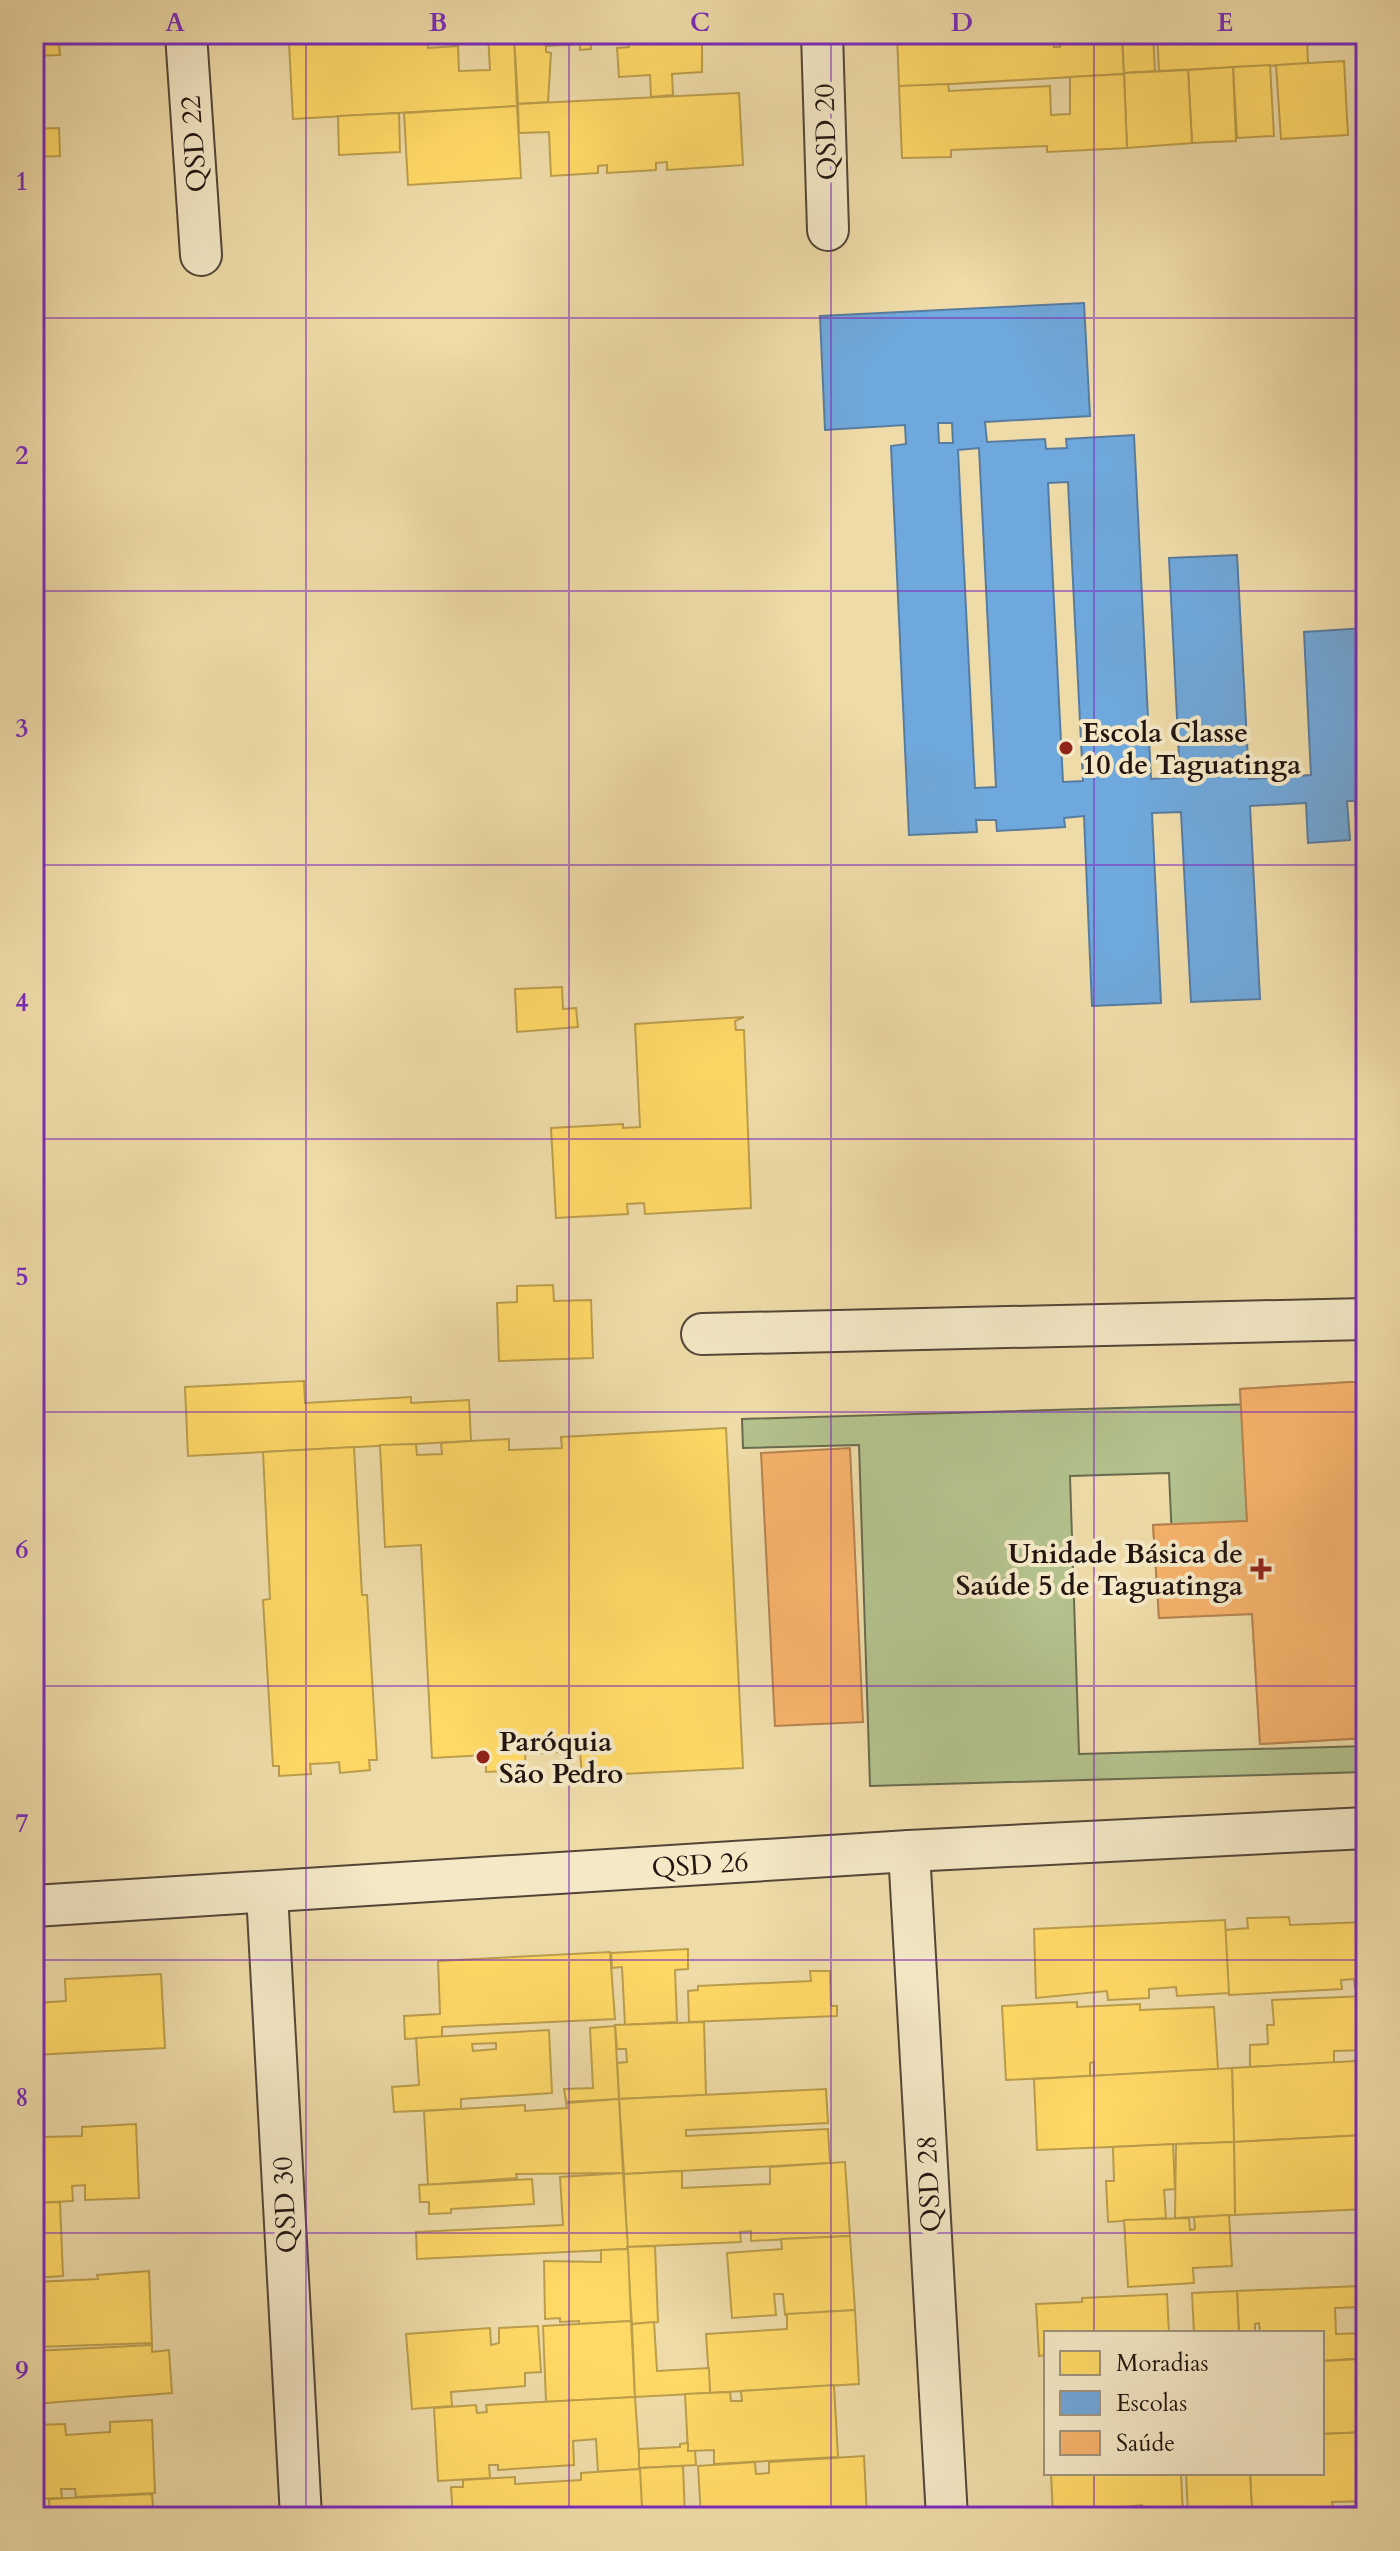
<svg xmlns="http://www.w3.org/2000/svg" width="1400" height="2551" viewBox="0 0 1400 2551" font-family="Cardo,serif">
	<rect width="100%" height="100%" fill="#eedba8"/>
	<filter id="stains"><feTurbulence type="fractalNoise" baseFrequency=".0025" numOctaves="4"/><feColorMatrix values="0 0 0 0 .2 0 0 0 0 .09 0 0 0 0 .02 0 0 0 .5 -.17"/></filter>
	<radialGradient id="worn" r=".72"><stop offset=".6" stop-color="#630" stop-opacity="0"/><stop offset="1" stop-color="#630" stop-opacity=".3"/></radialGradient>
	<!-- green -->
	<polygon fill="#b3c18c" stroke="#6a6b4e" stroke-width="2" points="1254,1404 1258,1537 1172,1539 1169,1473 1070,1476 1079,1754 1366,1746 1366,1772 870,1786 859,1445 743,1448 742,1419"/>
	<!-- homes -->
	<g fill="#ffd966" stroke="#bc9e4c" stroke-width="2" fill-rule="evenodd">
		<polygon points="34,34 58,34 60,55 34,56"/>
		<polygon points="289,34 467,34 289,43"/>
		<polygon points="488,34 514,34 517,106 293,119 289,43 413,37 413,44 427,43 428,48 458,46 459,71 490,70"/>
		<polygon points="514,34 590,34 591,49 580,50 580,44 546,46 546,52 551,53 548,102 518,104"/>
		<polygon points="628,34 702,34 702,72 672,74 673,95 651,97 650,75 619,77 617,48 629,47"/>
		<polygon points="897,34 1053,34 1054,47 1060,47 1060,34 1122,34 1124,74 899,87"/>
		<polygon points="1122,34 1153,34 1155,71 1124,73"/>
		<polygon points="1157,34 1319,34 1320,36 1307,37 1308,64 1159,71"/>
		<polygon points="1344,61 1348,135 1281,139 1276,65"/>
		<polygon points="1270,65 1274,136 1237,138 1233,67"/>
		<polygon points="1233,67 1236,141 1192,143 1188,70"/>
		<polygon points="1188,70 1192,143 1127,148 1124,73"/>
		<polygon points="1124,74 1127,148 1047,152 1047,146 951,150 951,157 902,158 899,86 948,84 949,91 1050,86 1051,115 1070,114 1070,77"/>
		<polygon points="34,85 39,90 41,129 34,129"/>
		<polygon points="739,93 743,165 667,170 667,162 656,163 656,170 607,173 607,165 598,166 598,173 551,176 549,132 519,133 518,104"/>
		<polygon points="517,106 521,178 408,185 404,113"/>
		<polygon points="399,113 400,152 339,155 338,116"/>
		<polygon points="59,128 60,156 34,157 34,129"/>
		<polygon points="562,987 563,1009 576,1008 578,1027 517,1032 515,989"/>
		<polygon points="744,1017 735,1021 736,1030 744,1030 751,1208 645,1214 644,1203 627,1204 628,1214 556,1218 551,1128 623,1124 623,1128 640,1127 635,1024"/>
		<polygon points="553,1285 554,1301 591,1300 593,1358 499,1361 497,1303 517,1302 517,1286"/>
		<polygon points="304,1381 305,1403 411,1397 411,1403 469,1400 471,1441 188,1456 185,1387"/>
		<path d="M1351,1382h15v356l-106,6 -8,-130 -93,4 -6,-93 94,-4 -7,-132zM1309,1511h5l2,25 -5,1z"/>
		<polygon points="726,1428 743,1768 582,1776 580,1751 525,1754 526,1770 486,1772 486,1755 432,1758 421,1545 385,1547 380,1445 416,1444 417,1455 442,1454 441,1443 471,1441 509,1439 509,1450 562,1448 561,1437"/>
		<polygon points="354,1447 362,1595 367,1595 377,1760 369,1760 370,1770 340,1773 339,1762 331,1763 310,1764 311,1774 279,1776 279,1766 273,1766 263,1600 270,1599 263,1452"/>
		<polygon points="1364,1913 1366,1913 1366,1987 1355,1988 1354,1979 1341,1980 1342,1989 1229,1995 1225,1930 1248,1928 1247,1918 1289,1917 1290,1925 1365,1922"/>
		<polygon points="1225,1920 1229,1993 1177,1996 1176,1987 1149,1989 1149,1998 1108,2000 1107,1991 1036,1998 1034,1929"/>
		<polygon points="688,1949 688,1969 675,1970 677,2022 625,2025 622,1967 612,1968 611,1953"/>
		<polygon points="610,1952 615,2019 442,2027 442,2037 405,2039 404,2016 440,2014 438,1961"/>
		<polygon points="810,1971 830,1971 831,2006 837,2006 837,2016 689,2022 688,1991 698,1990 698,1986 811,1981"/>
		<polygon points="161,1974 165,2048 34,2055 34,2003 66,2001 65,1979"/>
		<polygon points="1366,1996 1366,2061 1365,2050 1334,2051 1334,2063 1250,2067 1250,2045 1268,2044 1267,2025 1274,2025 1272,2000"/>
		<polygon points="1077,2002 1077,2007 1140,2004 1140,2010 1214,2007 1218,2069 1094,2076 1094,2062 1090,2063 1090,2076 1006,2080 1002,2006"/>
		<polygon points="704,2022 706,2095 619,2099 617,2063 627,2062 626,2049 617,2049 615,2025"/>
		<polygon points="615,2026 619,2099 566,2102 564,2089 593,2088 590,2028"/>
		<path d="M549,2030l3,63 -91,6v10l-67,3 -2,-25 27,-2 -3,-47zM496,2043v6l-23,2 -1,-7z"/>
		<polygon points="34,2055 40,2055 42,2128 34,2129"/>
		<polygon points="1356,2061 1356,2078 1366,2077 1366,2135 1234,2142 1232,2068"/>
		<polygon points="1232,2068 1234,2142 1037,2150 1034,2079"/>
		<polygon points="826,2089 828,2123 686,2130 686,2136 828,2129 830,2163 624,2174 619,2099"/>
		<polygon points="619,2099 623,2173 516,2174 517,2178 428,2185 424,2111 525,2105 525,2111 567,2108 566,2103"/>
		<polygon points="136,2124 139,2198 85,2200 85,2185 72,2186 73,2201 34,2203 34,2129 44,2128 44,2137 82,2136 82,2127"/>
		<polygon points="1366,2135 1366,2209 1235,2215 1234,2142"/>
		<polygon points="1234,2142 1235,2215 1175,2218 1176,2144"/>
		<polygon points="1173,2144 1175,2189 1164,2190 1166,2218 1108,2222 1106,2181 1114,2181 1113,2147"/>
		<polygon points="845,2162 850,2236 751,2241 751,2231 740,2232 741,2242 627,2247 624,2174 682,2171 682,2188 770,2184 770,2167"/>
		<polygon points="623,2173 628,2249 417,2259 416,2232 563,2225 560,2177"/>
		<polygon points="532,2179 534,2204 451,2209 451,2213 429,2214 429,2202 420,2202 419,2185"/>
		<polygon points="60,2202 63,2276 34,2278 34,2203"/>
		<polygon points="1229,2215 1232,2266 1193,2268 1194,2283 1128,2287 1124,2220 1189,2218 1190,2230 1195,2229 1194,2217"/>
		<polygon points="850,2236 855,2310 785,2315 783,2294 774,2294 776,2315 732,2318 727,2253 782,2249 781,2239"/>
		<polygon points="655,2246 658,2322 632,2324 627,2247"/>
		<polygon points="628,2249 631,2321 579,2324 579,2321 560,2322 560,2318 545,2319 544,2261 601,2262 601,2250"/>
		<polygon points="149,2271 152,2343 37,2347 34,2282 98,2279 97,2275"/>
		<polygon points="1360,2286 1361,2307 1335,2308 1336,2334 1363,2333 1362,2324 1366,2324 1366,2358 1322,2361 1322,2333 1260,2333 1259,2323 1255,2324 1255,2333 1239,2333 1237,2291"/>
		<polygon points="1237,2291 1239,2333 1194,2333 1192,2293"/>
		<polygon points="1167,2294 1169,2333 1046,2333 1046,2355 1039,2356 1036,2304 1082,2302 1082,2298"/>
		<polygon points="855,2310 859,2384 710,2393 706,2334 787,2329 787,2314"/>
		<polygon points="631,2321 635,2397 546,2402 543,2326"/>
		<polygon points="654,2322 657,2371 709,2368 710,2393 635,2397 632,2324"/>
		<polygon points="538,2326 541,2372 525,2373 525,2386 451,2392 452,2406 412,2409 406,2334 490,2328 491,2345 499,2343 499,2328"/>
		<polygon points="152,2345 152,2352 169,2350 172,2393 34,2404 34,2351"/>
		<polygon points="1360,2359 1361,2371 1366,2370 1366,2432 1322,2434 1322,2361"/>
		<polygon points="834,2385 838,2457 714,2464 714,2450 688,2451 685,2394 730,2392 731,2401 742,2401 741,2391"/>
		<polygon points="635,2397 640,2469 598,2472 596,2439 573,2441 574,2465 498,2470 498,2465 489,2465 490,2478 438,2481 434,2408 476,2405 477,2413 487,2412 486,2405"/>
		<polygon points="152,2420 155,2493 76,2497 75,2489 61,2489 62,2498 34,2499 34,2425 65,2424 66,2435 110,2432 110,2422"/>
		<polygon points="1366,2432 1366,2501 1332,2502 1333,2507 1328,2508 1252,2511 1250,2473 1322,2473 1322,2434"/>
		<polygon points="688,2443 688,2451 695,2451 696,2465 639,2468 639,2449 680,2447 680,2444"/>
		<polygon points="864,2456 867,2517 701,2517 698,2466 755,2462 756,2474 769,2473 769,2462"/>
		<polygon points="683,2466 685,2517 642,2517 639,2468"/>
		<polygon points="640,2469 642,2507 586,2511 587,2517 453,2517 451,2487 463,2487 463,2480 515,2477 515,2484 581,2480 581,2473"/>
		<polygon points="1051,2473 1181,2473 1183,2515 1142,2517 1142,2505 1097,2510 1097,2517 1053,2517"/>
		<polygon points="1186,2473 1250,2473 1252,2511 1188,2514"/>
		<polygon points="152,2494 154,2517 50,2517 49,2499"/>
		<polygon points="34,2499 39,2499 40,2517 34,2517"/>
		<polygon points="1366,2505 1366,2517 1328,2517 1328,2508"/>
		<polygon points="1303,2509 1303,2517 1253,2517 1252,2511"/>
	</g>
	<!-- schools -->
	<g fill="#6fa8dc" stroke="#587c9f" stroke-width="2" fill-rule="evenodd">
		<path d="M1084,303l6,113 -105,6 2,20 58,-3 1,10 21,-1 -1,-9 68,-4 17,344 29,-2 -11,-219 68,-3 12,224 62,-4 -7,-143 62,-4v193h-10l-1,-20h-8l3,39 -42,3 -2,-40 -56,3 10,193 -69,3 -10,-190 -29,1 9,190 -69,3 -8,-190 -20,2 1,9 -68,4 -1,-11h-20l1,12 -68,3 -18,-389 15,-2 -1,-19 -80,5 -5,-114zM938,423h14l1,20h-14zM979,448l17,339 -21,1 -17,-338zM1068,482l15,299 -20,1 -15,-299z"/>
		<polygon points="1363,322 1366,322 1366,367 1365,367"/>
	</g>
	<!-- health -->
	<g fill="#f6b26b" stroke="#b68350" stroke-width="2">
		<polygon points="1351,1382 1366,1382 1366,1738 1260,1744 1252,1614 1159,1618 1153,1525 1247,1521 1240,1389"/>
		<polygon points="850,1448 863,1722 775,1726 761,1453"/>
	</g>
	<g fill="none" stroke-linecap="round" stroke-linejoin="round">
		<defs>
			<g id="minor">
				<polyline points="186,34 201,255"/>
				<polyline points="822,34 828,230"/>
				<polyline points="702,1334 1366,1319"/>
				<polyline points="909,1851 947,2517"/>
				<polyline points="267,1893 301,2517"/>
				<polyline points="34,1906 909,1851 1366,1828"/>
			</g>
		</defs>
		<!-- minor casing -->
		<use href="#minor" stroke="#544637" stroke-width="44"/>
		<!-- minor -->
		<use href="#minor" stroke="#f4e8c6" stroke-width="40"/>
	</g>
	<!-- grid -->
	<path fill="none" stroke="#7b2cbf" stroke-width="2" stroke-opacity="0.55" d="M306,34v2483M569,34v2483M831,34v2483M1094,34v2299M34,318h1332M34,591h1332M34,865h1332M34,1139h1332M34,1412h1332M34,1686h1332M34,1960h1332M34,2233h1332M1094,2473v44"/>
	<!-- markers -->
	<g fill="#8f2418" stroke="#f4e8c6" stroke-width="3">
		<circle cx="1066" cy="748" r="8"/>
		<path d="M1257 1557h8v8h8v8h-8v8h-8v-8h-8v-8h8z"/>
		<circle cx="483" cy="1757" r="8"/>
	</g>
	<g text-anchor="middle" stroke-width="8" stroke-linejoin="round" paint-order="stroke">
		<!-- street labels -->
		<g font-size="28" fill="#211511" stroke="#f4e8c6">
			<text transform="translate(825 132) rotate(-92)" y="10">QSD 20</text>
			<text transform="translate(193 144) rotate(-94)" y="10">QSD 22</text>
			<text transform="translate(700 1864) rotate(-4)" y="10">QSD 26</text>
			<text transform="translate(928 2184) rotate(-93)" y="10">QSD 28</text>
			<text transform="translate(284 2205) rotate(-93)" y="10">QSD 30</text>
		</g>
		<!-- poi labels -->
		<g font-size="28" font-weight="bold" fill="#211511" stroke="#f4e8c6" text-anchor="start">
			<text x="1082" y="742">Escola Classe<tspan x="1082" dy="32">10 de Taguatinga</tspan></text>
			<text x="1243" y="1563" text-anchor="end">Unidade Básica de<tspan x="1243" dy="32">Saúde 5 de Taguatinga</tspan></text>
			<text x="499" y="1751">Paróquia<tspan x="499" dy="32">São Pedro</tspan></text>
		</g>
	</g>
	<!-- margin -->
	<rect width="1400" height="2551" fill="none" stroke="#eedba8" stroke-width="88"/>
	<!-- legend -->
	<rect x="1044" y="2331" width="280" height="144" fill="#f4e8c6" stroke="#a0947e" stroke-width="2"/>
	<rect x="1060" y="2351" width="40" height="24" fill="#ffd966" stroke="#a0947e" stroke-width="2"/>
	<text x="1116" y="2371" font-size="24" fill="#211511">Moradias</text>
	<rect x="1060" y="2391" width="40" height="24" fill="#6fa8dc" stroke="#a0947e" stroke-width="2"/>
	<text x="1116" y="2411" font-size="24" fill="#211511">Escolas</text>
	<rect x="1060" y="2431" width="40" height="24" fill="#f6b26b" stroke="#a0947e" stroke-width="2"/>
	<text x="1116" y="2451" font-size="24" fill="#211511">Saúde</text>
	<rect x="44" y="44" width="1312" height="2463" fill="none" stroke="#7b2cbf" stroke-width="3"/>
	<g font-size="26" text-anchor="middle" font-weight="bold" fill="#7b2cbf">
		<text x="175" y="31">A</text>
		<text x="438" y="31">B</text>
		<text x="700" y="31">C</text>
		<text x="962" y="31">D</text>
		<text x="1225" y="31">E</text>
		<text x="22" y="190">1</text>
		<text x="22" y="464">2</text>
		<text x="22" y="737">3</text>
		<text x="22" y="1011">4</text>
		<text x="22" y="1285">5</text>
		<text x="22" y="1558">6</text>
		<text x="22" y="1832">7</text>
		<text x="22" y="2106">8</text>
		<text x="22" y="2379">9</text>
	</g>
	<rect width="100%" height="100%" filter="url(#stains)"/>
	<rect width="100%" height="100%" fill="url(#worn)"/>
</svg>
